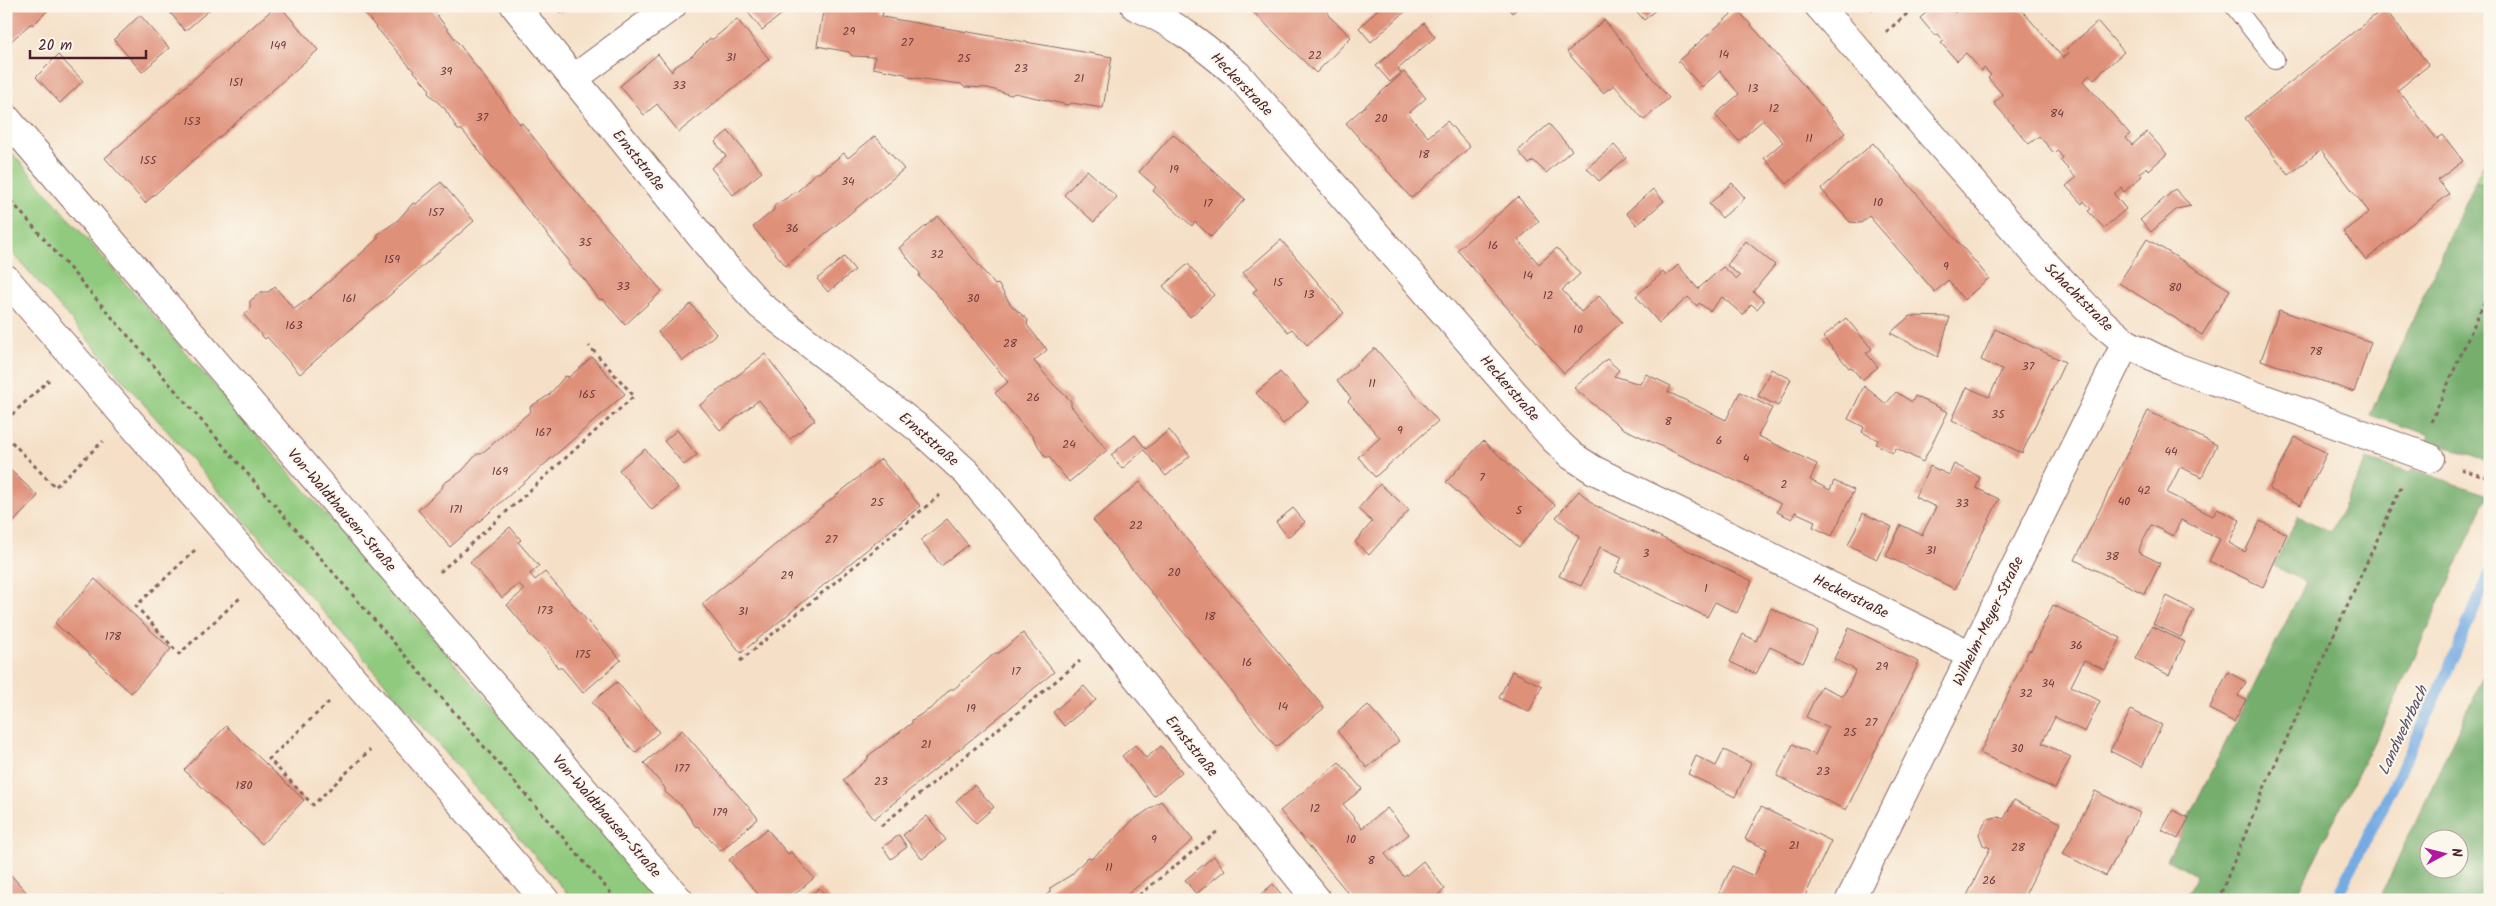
<svg xmlns="http://www.w3.org/2000/svg" width="2496" height="906" viewBox="0 0 2496 906" font-family="Kalam,sans-serif">
	<rect width="100%" height="100%" fill="#fbf7ec"/>
	<filter id="ink" filterUnits="userSpaceOnUse"><feTurbulence type="fractalNoise" baseFrequency=".02" numOctaves="2"/><feDisplacementMap in="SourceGraphic" scale="10" xChannelSelector="R" yChannelSelector="G"/><feConvolveMatrix kernelMatrix="1 2 1 2 8 2 1 2 1" color-interpolation-filters="sRGB"/></filter>
	<filter id="wash" filterUnits="userSpaceOnUse"><feTurbulence type="fractalNoise" baseFrequency=".0096" numOctaves="4" result="noise"/><feDisplacementMap in="SourceGraphic" scale="20" xChannelSelector="R" yChannelSelector="G"/><feGaussianBlur stdDeviation="1.12" result="paint"/><feColorMatrix in="noise" values="0 0 0 0 0 0 0 0 0 0 0 0 0 0 0 0 0 1.4 0 .05"/><feComposite in="paint" operator="in"/></filter>
	<g filter="url(#wash)">
		<rect width="100%" height="100%" fill="#f5e0c7"/>
		<!-- green -->
		<g fill="#90ca7e" stroke="#6d7454">
			<polygon points="6,146 661,900 573,900 6,245"/>
			<polygon points="2490,151 2490,187 2475,181"/>
		</g>
		<!-- forest -->
		<g fill="#74ae6d" stroke="#5f664c" fill-rule="evenodd">
			<polygon points="2475,181 2490,187 2490,462 2427,440 2429,435 2370,415"/>
			<polygon points="2367,459 2410,473 2412,469 2488,495 2392,706 2294,900 2184,900 2196,875 2167,860 2306,582 2274,566 2298,516 2331,532"/>
			<path d="M2490,661v239h-112l10,-19zM2428,838h30v30h-30z"/>
		</g>
		<g fill="none" stroke-linecap="round" stroke-linejoin="round">
			<!-- stream -->
			<path stroke="#74abe2" stroke-width="11" d="M2335,900c57,-108 110,-217 155,-330"/>
		</g>
		<g id="blocks">
			<!-- building -->
			<g fill="#df9079">
				<polygon points="6,6 52,6 34,24 30,24 9,43 6,40"/>
				<polygon points="165,6 214,6 185,31"/>
				<polygon points="276,6 280,6 318,50 145,203 105,158"/>
				<polygon points="358,6 430,6 520,124 522,123 587,205 662,291 625,325 604,300 599,299 585,280 569,265 569,261 462,130 458,130 445,109 428,93 430,90"/>
				<polygon points="554,6 568,6 560,13"/>
				<polygon points="743,6 780,6 782,14 762,30"/>
				<polygon points="824,6 884,6 882,17 1112,57 1103,108 1072,103 1068,105 1015,93 1011,95 988,88 964,87 961,84 908,77 905,74 873,68 875,57 852,56 849,52 817,46"/>
				<polygon points="1247,6 1323,6 1328,10 1328,15 1351,37 1316,73"/>
				<polygon points="1381,6 1405,6 1408,9 1371,42 1359,28"/>
				<polygon points="1506,6 1520,6 1512,13"/>
				<polygon points="1632,6 1660,6 1644,20"/>
				<polygon points="1868,6 1879,6 1873,12"/>
				<polygon points="1934,6 1949,6 1955,13 1961,6 2010,6 2012,9 2018,6 2063,58 2069,53 2066,49 2098,22 2124,52 2094,79 2090,75 2083,81 2130,134 2126,138 2132,145 2147,132 2167,154 2149,170 2147,167 2139,173 2142,176 2124,192 2121,188 2114,194 2126,209 2104,228 2088,211 2091,209 2084,201 2082,204 2066,186 2076,178 2060,160 2063,158 2057,150 2054,153 2039,136 2029,144 1994,103 2003,95 1988,78 1991,75 1984,68 1982,71 1966,53 1957,61 1941,43 1944,41 1938,34 1935,36 1920,18"/>
				<polygon points="2384,8 2429,65 2398,90 2437,139 2443,135 2463,161 2438,180 2449,194 2366,260 2343,232 2369,212 2321,150 2289,175 2245,118"/>
				<polygon points="1737,9 1845,133 1787,184 1764,158 1783,142 1763,120 1739,141 1715,115 1739,94 1730,83 1720,71 1702,87 1678,61"/>
				<polygon points="140,15 169,48 142,72 114,40"/>
				<polygon points="737,19 769,59 679,132 657,104 644,115 620,86 658,54 672,72 673,68 692,56 709,39 713,39"/>
				<polygon points="1604,20 1669,98 1644,120 1614,85 1603,93 1567,52"/>
				<polygon points="1424,23 1435,37 1398,69 1401,73 1390,82 1376,66"/>
				<polygon points="58,55 83,81 60,103 36,77"/>
				<polygon points="1404,72 1426,98 1408,114 1428,137 1447,121 1470,147 1411,198 1346,123"/>
				<polygon points="1549,124 1572,150 1546,173 1534,161 1529,164 1518,151"/>
				<polygon points="728,131 762,172 733,195 711,168 726,156 715,142"/>
				<polygon points="1173,134 1245,199 1211,237 1195,222 1192,226 1153,191 1156,187 1139,172"/>
				<polygon points="875,136 904,169 786,266 753,227 774,210 774,206 799,190 815,173 819,173 844,153 848,158"/>
				<polygon points="1873,143 1989,278 1964,300 1948,280 1935,292 1869,216 1861,223 1850,222 1821,189"/>
				<polygon points="1614,145 1626,158 1599,181 1587,168"/>
				<polygon points="1087,170 1117,197 1094,222 1064,195"/>
				<polygon points="441,182 474,221 300,374 267,337 265,339 244,315 250,309 250,301 261,292 268,292 275,287 294,309 310,298 354,260 378,238 378,234 397,221 413,203 416,204"/>
				<polygon points="1732,183 1745,198 1722,218 1709,204"/>
				<polygon points="1653,189 1664,201 1637,225 1626,213"/>
				<polygon points="2175,189 2191,206 2177,209 2151,232 2140,220"/>
				<polygon points="1518,197 1539,221 1518,240 1539,264 1557,248 1580,274 1562,290 1572,301 1581,312 1599,296 1622,322 1564,373 1457,250"/>
				<polygon points="938,216 995,285 998,284 1011,305 1028,320 1027,325 1047,350 1034,361 1054,385 1071,401 1071,406 1107,450 1069,482 1049,457 1045,457 1033,437 995,393 1008,382 935,292 919,277 920,273 899,248"/>
				<polygon points="2147,239 2230,290 2202,335 2119,283"/>
				<polygon points="1281,240 1344,313 1307,345 1292,329 1288,332 1253,292 1257,289 1243,273"/>
				<polygon points="1746,241 1775,265 1753,292 1764,301 1757,309 1751,304 1743,315 1722,297 1710,311 1699,303 1697,306 1688,297 1659,323 1636,296 1663,272 1666,276 1678,265 1698,289 1723,267 1737,279 1740,276 1727,265"/>
				<polygon points="844,257 855,270 828,292 817,279"/>
				<polygon points="1188,264 1214,295 1190,317 1163,286"/>
				<polygon points="691,304 716,334 683,361 658,332"/>
				<polygon points="2279,310 2371,342 2354,392 2261,360"/>
				<polygon points="1910,316 1950,317 1938,357 1890,333"/>
				<polygon points="1846,318 1872,349 1866,353 1878,367 1862,380 1851,367 1849,368 1823,337"/>
				<polygon points="1995,329 2065,362 2022,453 1952,420 1967,387 1989,397 2002,370 1981,360"/>
				<polygon points="1375,348 1438,421 1375,477 1358,457 1380,438 1348,401 1351,398 1337,381"/>
				<polygon points="765,354 815,420 790,439 759,400 720,430 700,405"/>
				<polygon points="592,357 625,394 450,547 418,510 442,488 443,484 462,471 477,454 481,454 531,411 530,407 549,395 565,376 569,377"/>
				<polygon points="1607,359 1619,370 1614,376 1640,384 1646,374 1671,386 1668,392 1726,420 1740,392 1772,408 1758,436 1817,464 1810,480 1830,490 1834,481 1854,490 1832,536 1813,527 1815,521 1795,512 1792,519 1777,512 1781,504 1749,487 1622,428 1574,388"/>
				<polygon points="1771,369 1791,379 1778,406 1758,396"/>
				<polygon points="1280,372 1308,402 1283,424 1256,393"/>
				<polygon points="1864,386 1886,404 1896,392 1912,402 1915,396 1948,412 1923,462 1896,448 1893,453 1876,444 1878,440 1862,432 1864,427 1848,419"/>
				<polygon points="2148,411 2217,445 2202,477 2180,467 2167,493 2213,516 2217,509 2240,520 2229,543 2245,552 2260,521 2287,534 2263,587 2209,561 2220,539 2181,520 2173,536 2151,525 2144,538 2138,552 2160,563 2145,594 2075,560"/>
				<polygon points="677,430 697,455 684,465 664,441"/>
				<polygon points="1169,430 1190,456 1166,476 1144,450 1122,469 1111,455 1135,435 1146,449"/>
				<polygon points="2295,437 2327,453 2301,505 2269,489"/>
				<polygon points="1483,441 1555,505 1519,547 1446,482"/>
				<polygon points="645,449 678,488 652,510 619,470"/>
				<polygon points="881,459 920,506 741,653 702,604"/>
				<polygon points="1954,464 1980,477 1976,488 1999,499 1955,589 1886,556 1901,525 1922,535 1936,507 1915,497 1930,466 1949,475"/>
				<polygon points="6,466 38,496 6,530"/>
				<polygon points="1140,482 1324,708 1276,747 1093,520"/>
				<polygon points="1380,484 1409,510 1369,555 1355,542 1372,522 1358,509"/>
				<polygon points="1579,491 1594,505 1752,581 1737,613 1715,602 1707,617 1615,572 1622,557 1600,547 1581,586 1559,576 1579,537 1556,517"/>
				<polygon points="1293,508 1305,522 1288,537 1276,522"/>
				<polygon points="1863,513 1892,527 1877,559 1848,545"/>
				<polygon points="947,519 968,545 941,566 921,540"/>
				<polygon points="510,527 521,540 518,542 539,566 530,574 535,580 545,572 621,660 583,693 562,668 558,668 545,649 528,633 528,630 507,605 524,590 519,584 502,598 470,562"/>
				<polygon points="95,579 171,649 131,693 55,623"/>
				<polygon points="2167,596 2194,610 2181,637 2153,624"/>
				<polygon points="2053,605 2121,638 2105,670 2084,660 2071,686 2100,701 2085,732 2055,717 2042,743 2071,757 2055,789 1980,753 2029,650 2031,651"/>
				<polygon points="1771,608 1818,631 1803,663 1770,647 1756,674 1730,662 1743,634 1756,641"/>
				<polygon points="2152,626 2185,642 2169,675 2136,659"/>
				<polygon points="1849,628 1919,662 1846,810 1777,776 1793,744 1815,755 1828,728 1806,717 1821,686 1843,696 1849,685 1856,670 1834,659"/>
				<polygon points="1023,633 1054,672 874,819 843,780 868,759 868,756 912,723 912,720 933,707 950,689 954,689 995,653 999,653"/>
				<polygon points="1512,671 1542,686 1529,712 1499,698"/>
				<polygon points="2228,672 2246,682 2238,696 2246,700 2234,722 2209,709"/>
				<polygon points="617,682 659,732 635,753 592,702"/>
				<polygon points="1084,686 1096,700 1064,726 1053,712"/>
				<polygon points="1368,705 1399,741 1367,768 1337,731"/>
				<polygon points="2131,710 2162,725 2142,767 2110,751"/>
				<polygon points="226,726 304,800 262,844 184,770"/>
				<polygon points="682,730 758,818 721,851 699,827 695,826 683,807 665,792 665,788 644,763"/>
				<polygon points="1135,745 1146,758 1161,746 1182,772 1154,796 1122,756"/>
				<polygon points="1724,750 1751,763 1735,797 1688,774 1696,756 1716,766"/>
				<polygon points="1339,762 1362,789 1343,804 1362,828 1387,808 1409,834 1385,854 1404,877 1423,861 1445,889 1432,900 1354,900 1280,811"/>
				<polygon points="974,785 994,807 976,823 956,801"/>
				<polygon points="2095,791 2140,813 2106,876 2063,854"/>
				<polygon points="2014,800 2061,823 2027,891 2023,900 1965,900 1990,848 1983,845 1979,834 1987,819 1998,817 2004,819"/>
				<polygon points="1161,801 1193,840 1148,878 1120,900 1041,900 1050,892 1050,888 1071,875 1088,857 1092,858 1116,838 1132,821"/>
				<polygon points="1761,807 1831,841 1803,900 1717,898 1732,866 1754,876 1767,849 1745,839"/>
				<polygon points="2173,810 2189,818 2178,839 2162,830"/>
				<polygon points="927,816 946,840 922,859 903,835"/>
				<polygon points="767,829 788,854 791,852 814,878 788,900 763,900 729,860"/>
				<polygon points="899,835 907,847 891,859 883,847"/>
				<polygon points="1214,856 1225,870 1196,894 1185,880"/>
				<polygon points="9,873 29,895 24,900 6,900 6,875"/>
				<polygon points="1273,884 1286,900 1264,900 1260,895"/>
				<polygon points="819,888 830,900 806,900"/>
				<polygon points="221,894 226,900 215,900"/>
			</g>
		</g>
	</g>
	<g filter="url(#ink)">
		<use href="#blocks" fill-opacity="0" stroke="#866362" stroke-width="1"/>
		<g fill="none" stroke-linecap="round" stroke-linejoin="round">
			<defs>
				<polyline id="service" points="2234,6 2275,59"/>
				<g id="minor">
					<polyline points="515,6 724,265 760,305 918,428 967,473 1106,639 1317,900"/>
					<path d="M1135,6c40,17 70,41 103,69l315,363 19,18 22,14 377,185"/>
					<polyline points="1819,6 2035,253 2100,321 2126,343 2170,365 2430,458"/>
					<polyline points="573,79 672,6"/>
					<polyline points="6,118 415,595 679,900"/>
					<polyline points="1850,900 2126,343"/>
				</g>
				<polyline id="tertiary" points="6,279 545,900"/>
			</defs>
			<!-- service casing -->
			<use href="#service" stroke="#866362" stroke-width="20"/>
			<!-- minor casing -->
			<use href="#minor" stroke="#866362" stroke-width="30"/>
			<!-- tertiary casing -->
			<use href="#tertiary" stroke="#866362" stroke-width="30"/>
			<!-- path -->
			<g stroke="#866362" stroke-width="3" stroke-dasharray="4 4" stroke-linecap="butt">
				<polyline points="1886,32 1916,6"/>
				<polyline points="6,195 617,900"/>
				<polyline points="6,420 49,380"/>
				<polyline points="2431,422 2490,289"/>
				<polyline points="6,436 55,487 103,441"/>
				<polyline points="2461,469 2490,479"/>
				<polyline points="195,550 136,606 179,654 240,598"/>
				<polyline points="440,572 634,396 589,346"/>
				<polyline points="740,661 940,495"/>
				<polyline points="329,702 269,759 313,805 370,750"/>
				<polyline points="881,826 1080,661"/>
				<polyline points="1133,900 1218,831"/>
				<polyline points="2218,900 2266,784 2402,485"/>
			</g>
			<!-- service -->
			<use href="#service" stroke="#fff" stroke-width="18"/>
			<!-- minor -->
			<use href="#minor" stroke="#fff" stroke-width="28"/>
			<!-- tertiary -->
			<use href="#tertiary" stroke="#fff" stroke-width="28"/>
		</g>
	</g>
	<g text-anchor="middle" stroke-width="4" stroke-linejoin="round" paint-order="stroke">
		<!-- number labels -->
		<g font-size="12" fill="#6f3b3e">
			<text x="849" y="35">29</text>
			<text x="907" y="46">27</text>
			<text x="278" y="49">149</text>
			<text x="1724" y="58">14</text>
			<text x="1315" y="59">22</text>
			<text x="731" y="61">31</text>
			<text x="964" y="62">25</text>
			<text x="1021" y="72">23</text>
			<text x="446" y="75">39</text>
			<text x="1079" y="82">21</text>
			<text x="236" y="86">151</text>
			<text x="679" y="89">33</text>
			<text x="1753" y="92">13</text>
			<text x="1774" y="112">12</text>
			<text x="2057" y="117">84</text>
			<text x="482" y="121">37</text>
			<text x="1381" y="122">20</text>
			<text x="192" y="125">153</text>
			<text x="1809" y="142">11</text>
			<text x="1424" y="158">18</text>
			<text x="148" y="164">155</text>
			<text x="1174" y="173">19</text>
			<text x="848" y="185">34</text>
			<text x="1878" y="206">10</text>
			<text x="1208" y="207">17</text>
			<text x="436" y="216">157</text>
			<text x="792" y="232">36</text>
			<text x="585" y="246">35</text>
			<text x="1493" y="249">16</text>
			<text x="937" y="258">32</text>
			<text x="392" y="263">159</text>
			<text x="1946" y="270">9</text>
			<text x="1528" y="279">14</text>
			<text x="1278" y="286">15</text>
			<text x="623" y="290">33</text>
			<text x="2175" y="291">80</text>
			<text x="1309" y="298">13</text>
			<text x="1548" y="299">12</text>
			<text x="349" y="302">161</text>
			<text x="973" y="302">30</text>
			<text x="294" y="329">163</text>
			<text x="1578" y="333">10</text>
			<text x="1010" y="347">28</text>
			<text x="2316" y="355">78</text>
			<text x="2028" y="370">37</text>
			<text x="1372" y="387">11</text>
			<text x="587" y="398">165</text>
			<text x="1033" y="401">26</text>
			<text x="1998" y="418">35</text>
			<text x="1668" y="425">8</text>
			<text x="1400" y="434">9</text>
			<text x="543" y="436">167</text>
			<text x="1719" y="444">6</text>
			<text x="1069" y="448">24</text>
			<text x="2171" y="455">44</text>
			<text x="1746" y="462">4</text>
			<text x="500" y="475">169</text>
			<text x="1482" y="481">7</text>
			<text x="1784" y="488">2</text>
			<text x="2144" y="494">42</text>
			<text x="2124" y="505">40</text>
			<text x="877" y="506">25</text>
			<text x="1962" y="507">33</text>
			<text x="456" y="513">171</text>
			<text x="1519" y="514">5</text>
			<text x="1136" y="529">22</text>
			<text x="831" y="543">27</text>
			<text x="1931" y="554">31</text>
			<text x="1646" y="557">3</text>
			<text x="2112" y="560">38</text>
			<text x="1174" y="576">20</text>
			<text x="787" y="579">29</text>
			<text x="1706" y="592">1</text>
			<text x="545" y="614">173</text>
			<text x="743" y="615">31</text>
			<text x="1210" y="620">18</text>
			<text x="113" y="640">178</text>
			<text x="2076" y="649">36</text>
			<text x="583" y="658">175</text>
			<text x="1247" y="666">16</text>
			<text x="1882" y="670">29</text>
			<text x="1016" y="675">17</text>
			<text x="2048" y="687">34</text>
			<text x="2026" y="697">32</text>
			<text x="1283" y="710">14</text>
			<text x="971" y="712">19</text>
			<text x="1871" y="726">27</text>
			<text x="1850" y="736">25</text>
			<text x="926" y="748">21</text>
			<text x="2017" y="752">30</text>
			<text x="682" y="772">177</text>
			<text x="1823" y="775">23</text>
			<text x="881" y="785">23</text>
			<text x="244" y="789">180</text>
			<text x="1315" y="812">12</text>
			<text x="720" y="816">179</text>
			<text x="1154" y="843">9</text>
			<text x="1351" y="843">10</text>
			<text x="1794" y="849">21</text>
			<text x="2018" y="851">28</text>
			<text x="1371" y="864">8</text>
			<text x="1109" y="871">11</text>
			<text x="1989" y="884">26</text>
		</g>
		<!-- street labels -->
		<g font-size="15" fill="#4a1f2b" stroke="#fbf7ec">
			<text transform="translate(1242 84) rotate(46)" y="5">Heckerstraße</text>
			<text transform="translate(639 160) rotate(51)" y="5">Ernststraße</text>
			<text transform="translate(2079 297) rotate(45)" y="5">Schachtstraße</text>
			<text transform="translate(1510 388) rotate(49)" y="5">Heckerstraße</text>
			<text transform="translate(929 439) rotate(41)" y="5">Ernststraße</text>
			<text transform="translate(342 510) rotate(49)" y="5">Von-Waldthausen-Straße</text>
			<text transform="translate(1851 596) rotate(26)" y="5">Heckerstraße</text>
			<text transform="translate(1988 621) rotate(-64)" y="5">Wilhelm-Meyer-Straße</text>
			<text transform="translate(1192 746) rotate(51)" y="5">Ernststraße</text>
			<text transform="translate(607 816) rotate(49)" y="5">Von-Waldthausen-Straße</text>
		</g>
		<!-- water labels -->
		<g font-size="16" font-style="italic" fill="#59506b" stroke="#fbf7ec">
			<text transform="translate(2402 730) rotate(-65)" y="6">Landwehrbach</text>
		</g>
	</g>
	<!-- margin -->
	<rect width="2496" height="906" fill="none" stroke="#fbf7ec" stroke-width="25"/>
	<!-- north arrow -->
	<g transform="translate(2444 854) rotate(83)"><circle r="24" fill="#fbf7ec" stroke="#b4a19f"/>
	<path d="M0-4L9 19L0 12L-9 19Z" fill="#b5179e"/>
	<text y="-8" font-size="14" font-weight="bold" text-anchor="middle" fill="#4a1f2b">N</text>
	</g>
	<!-- scale -->
	<path d="M30 50v8h116v-8" fill="none" stroke="#4a1f2b" stroke-width="2.5"/>
	<text x="38" y="50" font-size="15" fill="#4a1f2b" stroke="#fbf7ec" stroke-width="4" paint-order="stroke">20 m</text>
</svg>
